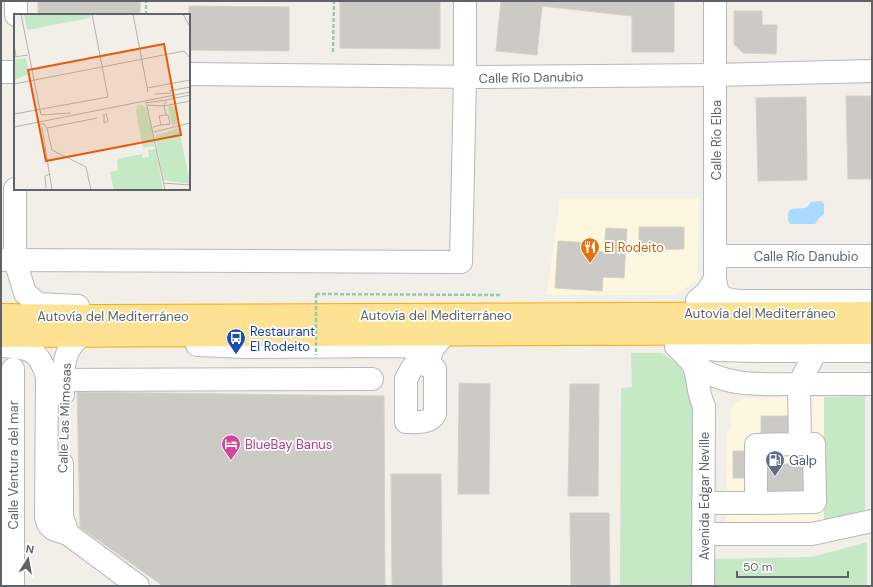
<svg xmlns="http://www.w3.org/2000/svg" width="873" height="587" viewBox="0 0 873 587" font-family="'DM Sans',sans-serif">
	<rect width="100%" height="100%" fill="#f1efe8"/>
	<!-- commercial -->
	<g fill="#fef7e0">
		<polygon points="560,198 699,198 697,281 673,295 547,295"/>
		<polygon points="824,397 824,523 726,522 727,432 731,430 731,411 735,403 745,398"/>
	</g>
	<!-- green -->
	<g fill="#c5e8c5">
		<polygon points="631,353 662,353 679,365 690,383 695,403 694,586 620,586 621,388 632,387"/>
		<polygon points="865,396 865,515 824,523 824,397"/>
		<polygon points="867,542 867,586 708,586 708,559 812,557"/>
	</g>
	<!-- water -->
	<path fill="#aadaff" d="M821,201l3,3v10l-5,4 -4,6h-25c-3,-4 -3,-12 1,-15l14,-1 2,-1 4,-5z"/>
	<!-- building -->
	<g fill="#cccac5" stroke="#d6d1c6">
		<rect x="38" y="1" width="102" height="14"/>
		<polygon points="340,1 440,1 440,49 340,48"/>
		<polygon points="501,1 674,1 674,52 632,52 632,16 542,6 537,55 496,51"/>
		<polygon points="189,6 289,7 289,51 189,50"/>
		<polygon points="734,11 762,11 762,25 777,25 776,54 743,53 734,44"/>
		<polygon points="846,96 872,96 872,179 848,179"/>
		<polygon points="806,97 807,180 758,181 756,98"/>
		<polygon points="639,227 684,227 684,249 639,250"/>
		<polygon points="606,228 627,229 624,278 603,277 602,291 555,288 558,241 592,243 591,251 604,252"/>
		<polygon points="459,383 490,384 489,494 458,494"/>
		<polygon points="570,384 599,384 598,496 568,496"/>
		<polygon points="77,392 384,396 385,586 163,586 80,527"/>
		<rect x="761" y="416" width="48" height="19"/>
		<rect x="733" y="451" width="14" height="27"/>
		<rect x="765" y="464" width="40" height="27"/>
		<polygon points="391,474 441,474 442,586 392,586"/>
		<polygon points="570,513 609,513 610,586 571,586"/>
	</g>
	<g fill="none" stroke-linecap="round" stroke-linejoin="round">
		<defs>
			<g id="minor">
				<path d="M715,1v278c3,19 7,20 25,22h132"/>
				<polyline points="16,15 16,1"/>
				<polyline points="1,72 15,72"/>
				<polyline points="189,74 480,77 716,75 872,71"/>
				<polyline points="15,189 15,260 25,293"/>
				<polyline points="716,256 872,256"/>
				<polyline points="1,260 461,262 465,77 465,1"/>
				<polyline points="25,293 38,304 78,306"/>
				<polyline points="697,301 707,292 715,279"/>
				<polyline points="197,345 244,347 407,346 417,352 421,363 425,365 428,362 433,348 444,335"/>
				<path d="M1,346c28,2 36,1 46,30l-1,141 2,7 5,5 15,5 70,52"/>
				<path d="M676,346c6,6 12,13 18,18 30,24 69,20 105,20l17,-33h56"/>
				<path d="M676,346c47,6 93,5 140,5"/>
				<path d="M420,362l-8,6 -6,11v43c11,0 23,2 29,-8v-45l-7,-7"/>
				<path d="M693,363c6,14 4,30 11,43l-1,180"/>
				<polyline points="13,369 13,586"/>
				<polyline points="48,380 372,379"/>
				<path d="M63,394c0,-16 -1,-36 9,-49 2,-4 6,-6 9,-9"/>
				<polyline points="62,464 62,517 68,534"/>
				<polyline points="703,503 756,503 756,445 800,444 799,384 872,384"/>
				<polyline points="756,503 815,502 814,444 800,444"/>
				<polyline points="703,534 812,534 872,521"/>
			</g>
			<g id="highway">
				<polyline points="1,315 95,316 872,313"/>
				<polyline points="1,336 872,333"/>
			</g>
		</defs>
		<!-- minor casing -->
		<use href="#minor" stroke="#b5b8bc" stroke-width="24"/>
		<!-- highway casing -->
		<use href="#highway" stroke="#f9ab00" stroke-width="24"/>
		<!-- path -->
		<g stroke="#9cc7a9" stroke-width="2.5" stroke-dasharray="4 2" stroke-linecap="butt">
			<polyline points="146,15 146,1"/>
			<polyline points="333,52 334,1"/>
			<polyline points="316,294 501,295"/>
		</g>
		<!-- minor -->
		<use href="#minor" stroke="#fff" stroke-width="22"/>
		<!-- highway -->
		<use href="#highway" stroke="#fde293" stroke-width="22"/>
		<!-- path-bridge -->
		<polyline stroke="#9cc7a9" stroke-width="2.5" stroke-dasharray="4 2" stroke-linecap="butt" points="316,294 316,355"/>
	</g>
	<!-- icons -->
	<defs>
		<symbol id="restaurant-pin" viewBox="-11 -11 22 30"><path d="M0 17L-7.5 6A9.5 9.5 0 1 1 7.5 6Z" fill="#e8710a" stroke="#fff"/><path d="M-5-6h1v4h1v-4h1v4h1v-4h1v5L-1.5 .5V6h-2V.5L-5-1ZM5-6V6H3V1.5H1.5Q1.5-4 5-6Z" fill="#fff"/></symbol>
		<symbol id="bus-pin" viewBox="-11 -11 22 30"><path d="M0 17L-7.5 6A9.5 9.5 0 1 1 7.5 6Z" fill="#1a4fb4" stroke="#fff"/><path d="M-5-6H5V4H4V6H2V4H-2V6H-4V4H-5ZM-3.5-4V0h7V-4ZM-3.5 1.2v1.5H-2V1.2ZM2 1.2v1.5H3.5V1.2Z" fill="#fff"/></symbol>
		<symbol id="hotel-pin" viewBox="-11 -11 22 30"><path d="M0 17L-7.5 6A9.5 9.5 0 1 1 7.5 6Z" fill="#d1479c" stroke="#fff"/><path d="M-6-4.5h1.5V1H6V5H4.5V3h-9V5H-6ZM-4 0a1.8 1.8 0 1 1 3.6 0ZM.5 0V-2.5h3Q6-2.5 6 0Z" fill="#fff"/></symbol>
		<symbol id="fuel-pin" viewBox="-11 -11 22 30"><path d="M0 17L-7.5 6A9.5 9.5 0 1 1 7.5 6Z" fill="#5c6f8a" stroke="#fff"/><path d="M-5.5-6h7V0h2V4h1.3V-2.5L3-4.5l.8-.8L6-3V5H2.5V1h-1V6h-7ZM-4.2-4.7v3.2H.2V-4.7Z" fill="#fff"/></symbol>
	</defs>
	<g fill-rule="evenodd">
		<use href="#restaurant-pin" x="579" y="236" width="22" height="30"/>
		<use href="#bus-pin" x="225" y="327" width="22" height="30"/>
		<use href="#hotel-pin" x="220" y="433" width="22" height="30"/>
		<use href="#fuel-pin" x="764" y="449" width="22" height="30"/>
	</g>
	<g text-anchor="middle" stroke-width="3.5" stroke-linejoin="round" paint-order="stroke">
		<!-- street labels -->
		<g font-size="13" fill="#5f6368" stroke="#fff">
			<text transform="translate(531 77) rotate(-1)" y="5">Calle Río Danubio</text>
			<text transform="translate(716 140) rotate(-90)" y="5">Calle Río Elba</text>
			<text x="806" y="261">Calle Río Danubio</text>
			<text x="760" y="318">Autovía del Mediterráneo</text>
			<text x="436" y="320">Autovía del Mediterráneo</text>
			<text x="113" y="321">Autovía del Mediterráneo</text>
			<text transform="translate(64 418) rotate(-88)" y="5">Calle Las Mimosas</text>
			<text transform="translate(13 465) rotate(-90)" y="5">Calle Ventura del mar</text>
			<text transform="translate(704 496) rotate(-90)" y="5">Avenida Edgar Neville</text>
		</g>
		<!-- food labels -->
		<g font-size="13" fill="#c56008" stroke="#fff" text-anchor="start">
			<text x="604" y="252">El Rodeito</text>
		</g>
		<!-- transit labels -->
		<g font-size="13" fill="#164399" stroke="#fff" text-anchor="start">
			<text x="250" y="336">Restaurant<tspan x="250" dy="15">El Rodeito</tspan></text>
		</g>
		<!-- hotel labels -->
		<g font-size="13" fill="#b23c85" stroke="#fff" text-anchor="start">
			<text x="245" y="449">BlueBay Banus</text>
		</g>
		<!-- service labels -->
		<g font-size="13" fill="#4e5e75" stroke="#fff" text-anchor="start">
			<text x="789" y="465">Galp</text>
		</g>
	</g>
	<!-- overview -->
	<g transform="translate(14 14)">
		<rect width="176" height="176" fill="#f1efe8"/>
		<path d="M10,0h66v4l-63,12zM12,44l3,16 -15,6v-20zM128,91l5,4 8,37 -12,2 -7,-36 1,-6zM160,92l4,18 -6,2 -4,-19zM165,114l11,56 -27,-4 -8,-44zM142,135l7,41h-49l-4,-18 8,-2 -1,-11 25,-5 1,4 6,-1 -1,-7z" fill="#c5e8c5"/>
		<path fill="none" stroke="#b3b3b1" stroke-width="1" d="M7,0l20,101M119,0l15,78M169,0l7,13M0,30l2,13M0,43l14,-2M0,70l170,-33 6,7M133,74l43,-8M155,77l21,-4M141,80l16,-1M131,89l21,-3M132,91l18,1 2,-6 24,-5M133,92l18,84M0,100l94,-17 -16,-83M90,100v9l4,-2 -2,-8M27,101l30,-2M26,110h4l3,4 5,22 34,17 5,23M147,111l9,-1 -2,-9h-2M0,113l176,-35M28,113l10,63M139,113l8,-2 -2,-9 7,-1 -2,-9 26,-5M33,114l50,-10M140,118l36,-9M149,169l27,2M32,174l-1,-12 5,-2"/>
		<path fill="#e8590c" fill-opacity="0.15" stroke="#e8590c" stroke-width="2" d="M150,30l17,91 -135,26 -18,-91z"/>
		<rect width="176" height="176" fill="none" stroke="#5f6368" stroke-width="2"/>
	</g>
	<!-- border -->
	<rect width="873" height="587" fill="none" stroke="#5f6368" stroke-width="4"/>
	<!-- north arrow -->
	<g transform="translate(28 559) rotate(11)" stroke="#ffffff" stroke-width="3" paint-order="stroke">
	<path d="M0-3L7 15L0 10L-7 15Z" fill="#5f6368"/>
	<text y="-6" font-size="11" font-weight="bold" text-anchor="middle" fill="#5f6368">N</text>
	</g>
	<!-- scale -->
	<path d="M737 571v6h111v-6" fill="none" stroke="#5f6368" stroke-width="2"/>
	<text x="743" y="571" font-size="12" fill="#5f6368" stroke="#ffffff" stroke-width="3" paint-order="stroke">50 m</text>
</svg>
